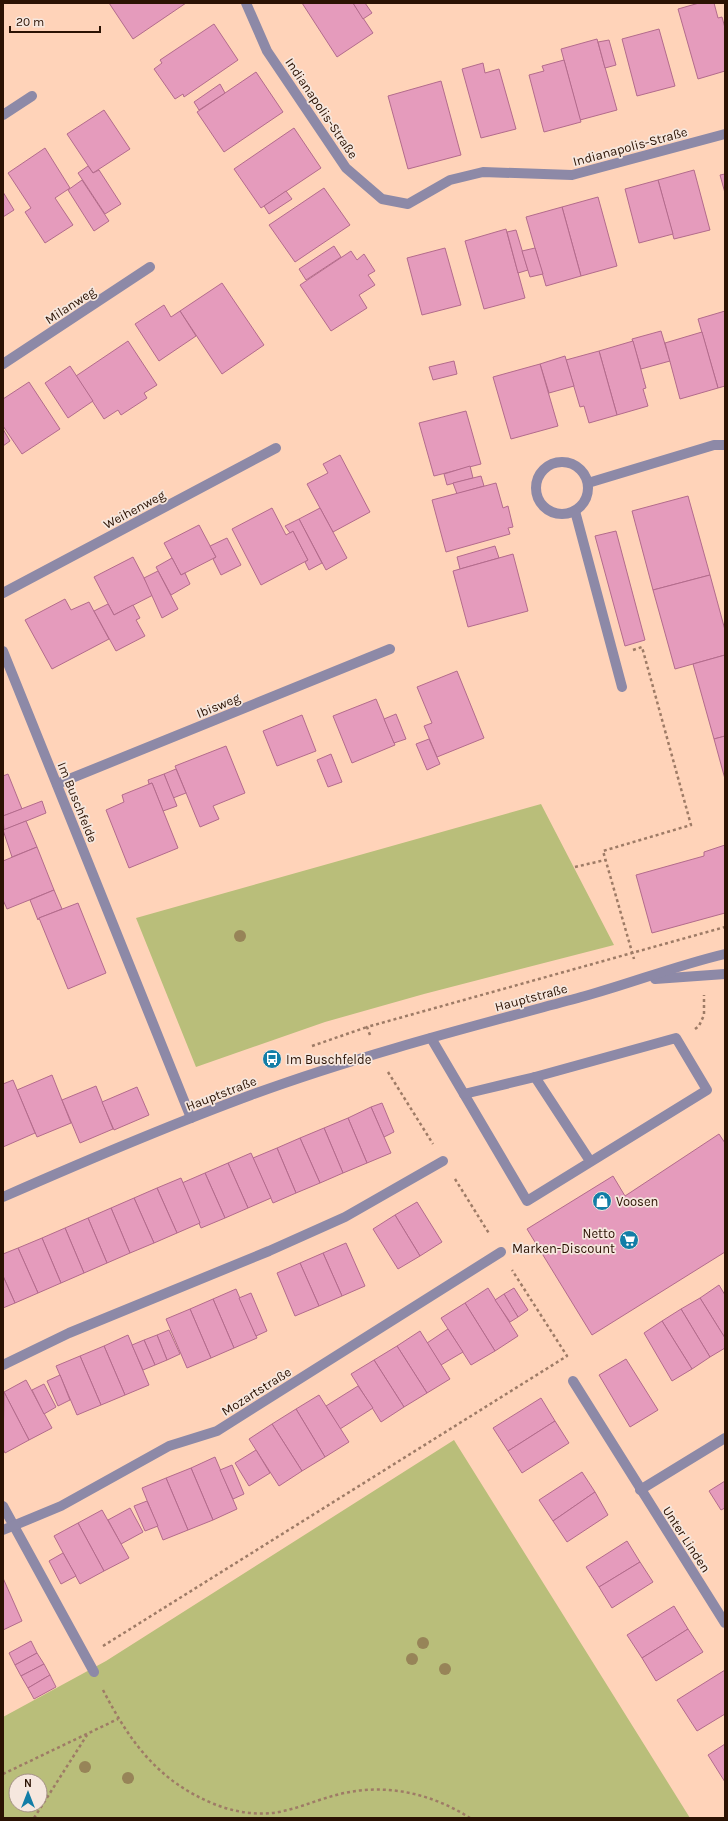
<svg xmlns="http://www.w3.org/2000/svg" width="728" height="1821" viewBox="0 0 728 1821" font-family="Karla,sans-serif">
	<rect width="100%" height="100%" fill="#ffd3b9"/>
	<!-- green -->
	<g fill="#b9be7a" fill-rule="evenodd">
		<polygon points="541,804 614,945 424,994 325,1022 196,1067 136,918"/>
		<path d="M454,1440l236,378h-687v-101l103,-56zM16,1781h24v24h-24z"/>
	</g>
	<!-- building -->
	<g fill="#e59bbc" stroke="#b36b8c">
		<polygon points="109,3 186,3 133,39"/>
		<polygon points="302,3 353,3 373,33 337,57"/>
		<polygon points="353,3 365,3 372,13 363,19"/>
		<polygon points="699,3 714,3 718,18 722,17 725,28 725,71 698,79 678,9"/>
		<polygon points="214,24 238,60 184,97 183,94 175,99 154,69 162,63 160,60"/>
		<polygon points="659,29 675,86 637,96 622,39"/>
		<polygon points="597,39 617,110 580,120 561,49"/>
		<polygon points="609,40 616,65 605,68 598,42"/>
		<polygon points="564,60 581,122 544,132 529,75 544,71 542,66"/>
		<polygon points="483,63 485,73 499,69 516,129 481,138 462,69"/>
		<polygon points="256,72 283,112 224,152 197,112"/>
		<polygon points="441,81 461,155 408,169 388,96"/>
		<polygon points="220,84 225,93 199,110 194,102"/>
		<polygon points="104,110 130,149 93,173 67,134"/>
		<polygon points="294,128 321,168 261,208 234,169"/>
		<polygon points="45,148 70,188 55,198 73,225 45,243 25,212 31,208 8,173"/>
		<polygon points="88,166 93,173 99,170 121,204 105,214 78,173"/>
		<polygon points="694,170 710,230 674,239 658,180"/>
		<polygon points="725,174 725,193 720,175"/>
		<polygon points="82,180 109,221 94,231 68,190"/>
		<polygon points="658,180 673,234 639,243 625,189"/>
		<polygon points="324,188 350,225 295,262 269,225"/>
		<polygon points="286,191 292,199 269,214 264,206"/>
		<polygon points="3,192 14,210 3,217"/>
		<polygon points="598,197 617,266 581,276 562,207"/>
		<polygon points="562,207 581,276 546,286 526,217"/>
		<polygon points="506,229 525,298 484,309 465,241"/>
		<polygon points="516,230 528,270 518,273 507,232"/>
		<polygon points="334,246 341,257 306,280 299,269"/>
		<polygon points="445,248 461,305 422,315 407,258"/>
		<polygon points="535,248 543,274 530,277 522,251"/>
		<polygon points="351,251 357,260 364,254 375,271 368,275 375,285 359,295 367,308 331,331 300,285"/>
		<polygon points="222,283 264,345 222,374 180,311"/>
		<polygon points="164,305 171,317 180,311 196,336 159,361 135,324"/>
		<polygon points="725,311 725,386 718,388 698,319"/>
		<polygon points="661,331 670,361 641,369 632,339"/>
		<polygon points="702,332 718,388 680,399 665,343"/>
		<polygon points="128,341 157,385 144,393 147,398 121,415 118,410 104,419 76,376"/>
		<polygon points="633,341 646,388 643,389 648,406 617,415 599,351"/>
		<polygon points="599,351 617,415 589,423 584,406 580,407 566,360"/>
		<polygon points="565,356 574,386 549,393 540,364"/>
		<polygon points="454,361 457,374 433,380 429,367"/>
		<polygon points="540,364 558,426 511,439 493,377"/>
		<polygon points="70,366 93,401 68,418 45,383"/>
		<polygon points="29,382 60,429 22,454 3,426 3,399"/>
		<polygon points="466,411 481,464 434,476 419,423"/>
		<polygon points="3,429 10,441 3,446"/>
		<polygon points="340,455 370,512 333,532 307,484 328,473 323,464"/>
		<polygon points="470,466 473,478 447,485 444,474"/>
		<polygon points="481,476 484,486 457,494 453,483"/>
		<polygon points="496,483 503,508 508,506 513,527 508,528 510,534 446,552 432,500"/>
		<polygon points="688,496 710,575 653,590 632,511"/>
		<polygon points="272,508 286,535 293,531 308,560 261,585 232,529"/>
		<polygon points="320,508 347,558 326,570 299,519"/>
		<polygon points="299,519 322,563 309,570 305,562 308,560 293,531 290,533 285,526"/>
		<polygon points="199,525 216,557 181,575 164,543"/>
		<polygon points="616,531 645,640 625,646 595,536"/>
		<polygon points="227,538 241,565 221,575 213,559 216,557 210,546"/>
		<polygon points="495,546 499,558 460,569 457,557"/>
		<polygon points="513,554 528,611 468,627 453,571"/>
		<polygon points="133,557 153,595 114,615 94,577"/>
		<polygon points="172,558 181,575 185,573 190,584 171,595 156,567"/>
		<polygon points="158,571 178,609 162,618 144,578"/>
		<polygon points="710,575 725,630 725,655 675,669 653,590"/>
		<polygon points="65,599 71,610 89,602 109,639 52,669 25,620"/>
		<polygon points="108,604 114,615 133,605 140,618 136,620 145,636 116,651 94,611"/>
		<polygon points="725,655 725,736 714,739 693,664"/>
		<polygon points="457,671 484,738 437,757 424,726 432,723 417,687"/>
		<polygon points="376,699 395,745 352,763 333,716"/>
		<polygon points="396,714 406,739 394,743 384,719"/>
		<polygon points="302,715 316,751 277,766 263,731"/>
		<polygon points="725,736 725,779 714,739"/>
		<polygon points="429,739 440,764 427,770 416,744"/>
		<polygon points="226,746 245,793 213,806 219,819 200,827 175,766"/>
		<polygon points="331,754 342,782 328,787 317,760"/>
		<polygon points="176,769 186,793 173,798 164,774"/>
		<polygon points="8,774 22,809 3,816 3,776"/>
		<polygon points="164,774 177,806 163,811 152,783 149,784 148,780"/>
		<polygon points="152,783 178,848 129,868 106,810 124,802 122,795"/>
		<polygon points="42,801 46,813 4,830 3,816"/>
		<polygon points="26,821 37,847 12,857 3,830"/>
		<polygon points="725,845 725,913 652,933 636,875 704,856 704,852"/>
		<polygon points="37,847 54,890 7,909 3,900 3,861"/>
		<polygon points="54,890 62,909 39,918 38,920 30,900"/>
		<polygon points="78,903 106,973 68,989 39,918"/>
		<polygon points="52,1075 71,1123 37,1137 17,1090"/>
		<polygon points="13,1080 35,1133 3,1147 3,1084"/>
		<polygon points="96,1086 113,1129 80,1143 62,1100"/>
		<polygon points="137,1087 149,1115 114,1130 102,1102"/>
		<polygon points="382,1103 394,1132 384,1137 371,1107"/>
		<polygon points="371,1107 391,1153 367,1163 348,1118"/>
		<polygon points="348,1118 367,1163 343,1173 324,1128"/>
		<polygon points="324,1128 343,1173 320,1183 300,1138"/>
		<polygon points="719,1134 725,1143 725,1252 592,1335 527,1229 613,1176 625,1196"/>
		<polygon points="300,1138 320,1183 296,1193 277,1148"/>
		<polygon points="277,1148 296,1193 273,1203 253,1158"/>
		<polygon points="251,1153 271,1198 248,1208 228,1163"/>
		<polygon points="228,1163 248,1208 225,1218 205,1173"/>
		<polygon points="205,1173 225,1218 201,1228 182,1183"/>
		<polygon points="181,1178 200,1223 177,1233 157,1188"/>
		<polygon points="157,1188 177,1233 154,1243 134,1198"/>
		<polygon points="134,1198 154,1243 130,1253 111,1208"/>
		<polygon points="417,1202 442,1242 420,1256 395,1215"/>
		<polygon points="111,1208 130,1253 107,1263 88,1218"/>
		<polygon points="395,1215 420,1256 398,1269 373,1229"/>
		<polygon points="88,1218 107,1263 84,1273 65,1228"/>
		<polygon points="65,1228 84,1273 61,1283 42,1238"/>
		<polygon points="42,1238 61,1283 38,1293 18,1248"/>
		<polygon points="346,1243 365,1286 342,1296 323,1253"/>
		<polygon points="18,1248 38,1293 15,1303 3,1276 3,1254"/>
		<polygon points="323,1253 342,1296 319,1306 300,1263"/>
		<polygon points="300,1263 319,1306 295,1316 277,1273"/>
		<polygon points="3,1276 15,1303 3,1308"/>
		<polygon points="719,1285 725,1295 725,1338 700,1298"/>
		<polygon points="488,1288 518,1336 495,1351 465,1303"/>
		<polygon points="514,1288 528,1310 518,1317 504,1294"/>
		<polygon points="236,1289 257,1338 234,1348 213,1299"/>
		<polygon points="251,1293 267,1331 256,1336 239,1298"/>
		<polygon points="504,1294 518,1317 510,1322 495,1300"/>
		<polygon points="700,1298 725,1338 725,1348 710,1357 681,1309"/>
		<polygon points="213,1299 234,1348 211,1358 190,1309"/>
		<polygon points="465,1303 495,1351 471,1365 441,1318"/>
		<polygon points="190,1309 211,1358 187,1368 166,1319"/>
		<polygon points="681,1309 710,1357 692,1369 662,1321"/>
		<polygon points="662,1321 692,1369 672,1381 644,1333"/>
		<polygon points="448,1329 463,1352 441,1365 427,1343"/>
		<polygon points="169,1330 180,1354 167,1360 157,1335"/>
		<polygon points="420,1331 450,1379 427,1393 397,1346"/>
		<polygon points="128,1335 149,1385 125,1395 104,1346"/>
		<polygon points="157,1335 167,1360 155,1365 144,1340"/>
		<polygon points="144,1340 155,1365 143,1370 132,1345"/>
		<polygon points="104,1346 125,1395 101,1405 80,1356"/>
		<polygon points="397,1346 427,1393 404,1407 374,1360"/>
		<polygon points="80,1356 101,1405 77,1415 56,1366"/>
		<polygon points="626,1359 658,1410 630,1427 599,1375"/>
		<polygon points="374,1360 404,1407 381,1422 351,1374"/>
		<polygon points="60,1375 70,1400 58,1406 47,1381"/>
		<polygon points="26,1380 52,1428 29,1440 4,1392"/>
		<polygon points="44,1384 56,1407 44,1414 32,1390"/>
		<polygon points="358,1386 373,1408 340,1429 326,1406"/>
		<polygon points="4,1392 29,1440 5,1453 3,1449"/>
		<polygon points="319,1395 349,1442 325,1457 296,1409"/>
		<polygon points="541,1398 555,1421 508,1451 493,1428"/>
		<polygon points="296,1409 325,1457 302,1471 272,1424"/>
		<polygon points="555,1421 569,1443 522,1473 508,1451"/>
		<polygon points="272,1424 302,1471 279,1486 249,1439"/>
		<polygon points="256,1450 270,1473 249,1486 235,1463"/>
		<polygon points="215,1457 237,1509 213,1520 191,1468"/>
		<polygon points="232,1465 244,1494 233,1499 220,1470"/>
		<polygon points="191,1468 213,1520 188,1530 166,1478"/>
		<polygon points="582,1472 595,1492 553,1521 539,1500"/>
		<polygon points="166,1478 188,1530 163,1540 142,1488"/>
		<polygon points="725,1481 725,1508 721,1510 709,1491"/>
		<polygon points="595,1492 608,1515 567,1542 553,1521"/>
		<polygon points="147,1501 158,1526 145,1531 134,1506"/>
		<polygon points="130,1508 143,1532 121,1544 108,1520"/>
		<polygon points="102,1510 129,1558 104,1571 78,1523"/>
		<polygon points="78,1523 104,1571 80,1584 54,1536"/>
		<polygon points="627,1541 640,1562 599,1587 586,1567"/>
		<polygon points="63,1553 76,1576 61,1584 49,1561"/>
		<polygon points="640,1562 653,1582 612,1608 599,1587"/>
		<polygon points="3,1578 22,1621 3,1630"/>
		<polygon points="674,1606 688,1629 642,1658 627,1635"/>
		<polygon points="688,1629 703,1652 656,1681 642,1658"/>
		<polygon points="31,1641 37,1653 15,1665 9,1653"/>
		<polygon points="37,1653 44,1664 21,1676 15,1665"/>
		<polygon points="44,1664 50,1675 28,1688 21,1676"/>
		<polygon points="725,1670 725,1714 697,1731 677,1700"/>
		<polygon points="50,1675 56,1687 34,1699 28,1688"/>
		<polygon points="725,1744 725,1782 708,1755"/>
	</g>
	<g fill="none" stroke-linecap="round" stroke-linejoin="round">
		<!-- path -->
		<g stroke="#9e7b66" stroke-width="2.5" stroke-dasharray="3 3" stroke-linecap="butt">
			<polyline points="633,650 642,647 691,825 603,851 634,959"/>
			<polyline points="575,867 605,860"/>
			<polyline points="695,1029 699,1026 704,1015 704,995"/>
			<polyline points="370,1035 367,1027 725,927"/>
			<polyline points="312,1046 367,1027"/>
			<polyline points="388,1072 433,1144"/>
			<polyline points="455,1179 490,1235"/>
			<polyline points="103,1646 567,1356 512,1270"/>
			<path d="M103,1690c27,52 55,91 111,114 20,8 43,12 65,8 21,-4 40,-13 61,-18 45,-11 91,-1 130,24"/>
			<polyline points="3,1774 118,1719"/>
			<polyline points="34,1818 87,1735"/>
		</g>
		<!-- minor -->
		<g stroke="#8d89a7" stroke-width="10">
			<polyline points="246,3 267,51 346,168 382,199 408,204 450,180 483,172 572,175 725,134"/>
			<polyline points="3,115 32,96"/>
			<polyline points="3,364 150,267"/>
			<circle cx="562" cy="488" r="26"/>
			<polyline points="588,483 714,445 725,445"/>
			<polyline points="575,511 622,687"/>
			<polyline points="3,593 276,448"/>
			<polyline points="3,651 191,1118"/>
			<polyline points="57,784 390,649"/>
			<polyline points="655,979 725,974"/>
			<polyline points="431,1038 527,1201 707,1090 676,1038 535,1077 590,1161"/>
			<polyline points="464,1094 535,1077"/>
			<path d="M3,1197c82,-36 164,-71 248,-102 109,-40 223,-69 334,-99 47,-13 93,-31 140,-42"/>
			<polyline points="3,1365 69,1333 269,1251 345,1217 443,1161"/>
			<polyline points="573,1381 725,1623"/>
			<polyline points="640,1490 725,1438"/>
			<polyline points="3,1506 94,1672"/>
			<polyline points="3,1530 61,1506 169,1446 217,1431 501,1252"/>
		</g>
	</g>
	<!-- trees -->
	<g fill="#978458">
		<circle cx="240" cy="936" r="6"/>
		<circle cx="423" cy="1643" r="6"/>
		<circle cx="412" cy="1659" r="6"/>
		<circle cx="445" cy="1669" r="6"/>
		<circle cx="85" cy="1767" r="6"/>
		<circle cx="128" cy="1778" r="6"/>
	</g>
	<!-- icons -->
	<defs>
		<symbol id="bus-disc" viewBox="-11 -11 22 22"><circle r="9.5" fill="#137ea7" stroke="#f6e7de"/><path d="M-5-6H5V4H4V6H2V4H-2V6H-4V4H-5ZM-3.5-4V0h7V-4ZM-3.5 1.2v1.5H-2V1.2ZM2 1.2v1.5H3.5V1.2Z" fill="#fff"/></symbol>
		<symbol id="shop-disc" viewBox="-11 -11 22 22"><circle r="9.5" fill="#137ea7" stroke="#f6e7de"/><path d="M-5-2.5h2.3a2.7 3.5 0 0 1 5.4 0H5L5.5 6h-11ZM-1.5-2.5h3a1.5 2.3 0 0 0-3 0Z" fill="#fff"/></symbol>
		<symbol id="supermarket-disc" viewBox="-11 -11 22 22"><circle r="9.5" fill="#137ea7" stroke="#f6e7de"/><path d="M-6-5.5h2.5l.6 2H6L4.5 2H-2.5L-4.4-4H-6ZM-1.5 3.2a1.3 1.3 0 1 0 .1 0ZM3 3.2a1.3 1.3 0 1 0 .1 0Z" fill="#fff"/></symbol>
	</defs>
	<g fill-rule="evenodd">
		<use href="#bus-disc" x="261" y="1048" width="22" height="22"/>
		<use href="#shop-disc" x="591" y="1190" width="22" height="22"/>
		<use href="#supermarket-disc" x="618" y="1229" width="22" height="22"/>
	</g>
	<g text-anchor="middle" stroke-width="3.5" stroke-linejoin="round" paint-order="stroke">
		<!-- street labels -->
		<g font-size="13" fill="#2b1203" stroke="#f6e7de">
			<text transform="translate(322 108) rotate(56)" y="5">Indianapolis-Straße</text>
			<text transform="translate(630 146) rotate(-15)" y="5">Indianapolis-Straße</text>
			<text transform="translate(70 305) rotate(-33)" y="5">Milanweg</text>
			<text transform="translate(134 509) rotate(-28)" y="5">Weihenweg</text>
			<text transform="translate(218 705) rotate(-22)" y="5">Ibisweg</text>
			<text transform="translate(78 802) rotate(68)" y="5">Im Buschfelde</text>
			<text transform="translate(531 997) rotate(-15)" y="5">Hauptstraße</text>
			<text transform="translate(221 1093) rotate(-21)" y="5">Hauptstraße</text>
			<text transform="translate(256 1391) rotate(-32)" y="5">Mozartstraße</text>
			<text transform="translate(687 1539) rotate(57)" y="5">Unter Linden</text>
		</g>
		<!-- poi labels -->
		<g font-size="13" fill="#2b1203" stroke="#f6e7de" text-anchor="start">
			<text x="286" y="1064">Im Buschfelde</text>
			<text x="616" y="1206">Voosen</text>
			<text x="615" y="1238" text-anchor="end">Netto<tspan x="615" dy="15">Marken-Discount</tspan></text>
		</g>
	</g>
	<!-- border -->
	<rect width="728" height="1821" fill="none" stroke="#2b1203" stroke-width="8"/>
	<!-- north arrow -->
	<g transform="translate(28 1793)"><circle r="19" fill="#f6e7de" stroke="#a59286"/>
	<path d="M0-3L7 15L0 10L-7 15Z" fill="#137ea7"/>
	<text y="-6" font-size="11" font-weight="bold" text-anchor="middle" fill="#2b1203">N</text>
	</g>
	<!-- scale -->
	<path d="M10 26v6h90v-6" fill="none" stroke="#2b1203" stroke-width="2"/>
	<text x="16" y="26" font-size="12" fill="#2b1203" stroke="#f6e7de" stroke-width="3" paint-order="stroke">20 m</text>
</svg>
